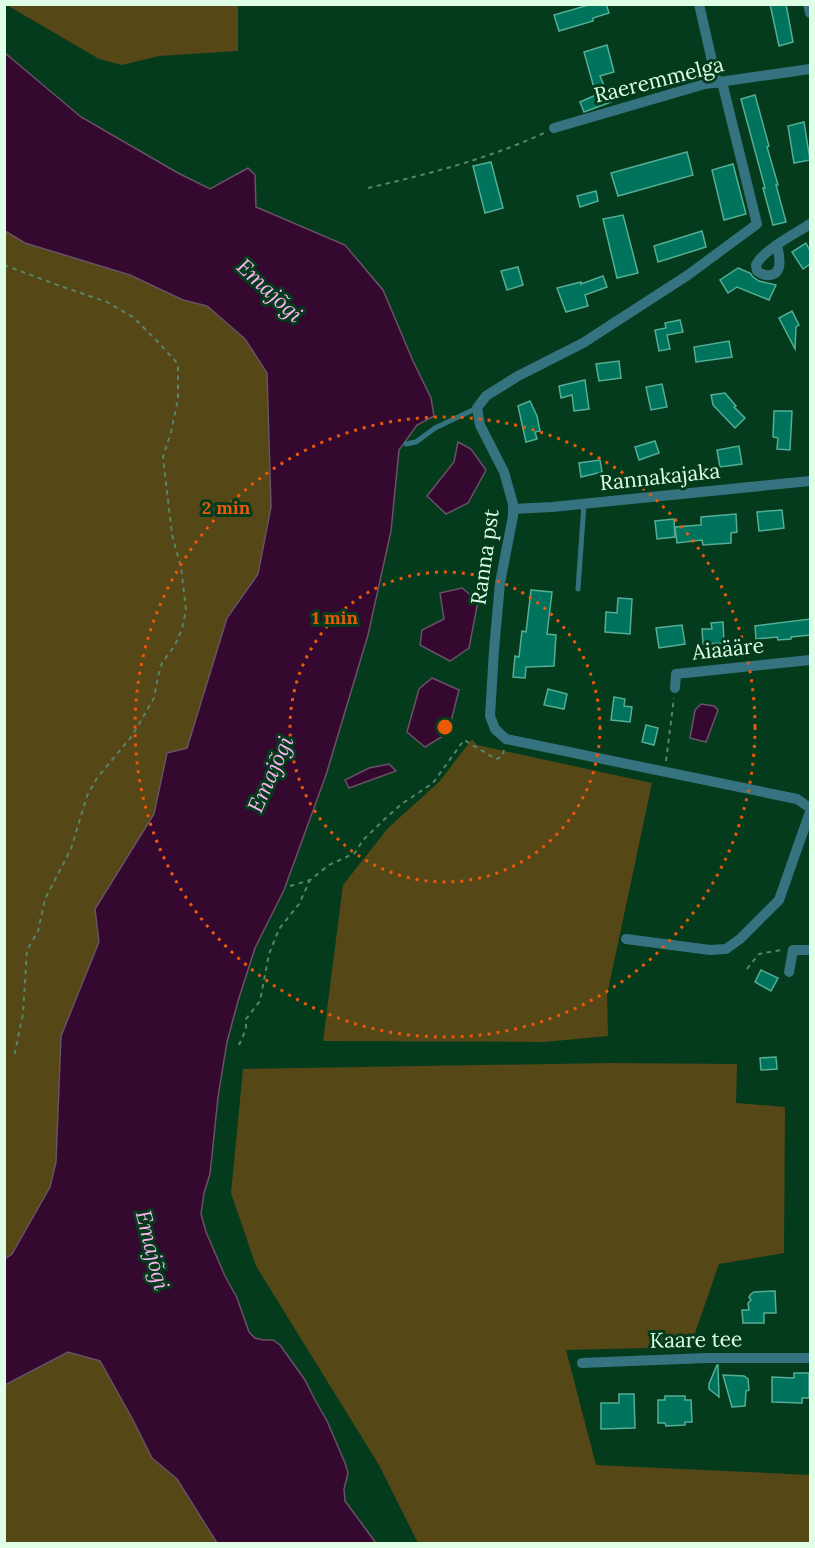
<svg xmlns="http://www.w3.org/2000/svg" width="815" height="1548" viewBox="0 0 815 1548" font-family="Lora,serif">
	<rect width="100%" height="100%" fill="#053b1d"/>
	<!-- green -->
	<g fill="#554716">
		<polygon points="5,4 238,5 238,51 159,56 122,65 99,59"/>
		<polygon points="5,231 25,243 130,275 183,300 207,306 245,339 267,373 271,507 258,574 227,618 187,748 167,753 154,814 95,909 99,942 61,1036 56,1162 50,1187 22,1237 100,1361 133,1420 151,1456 182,1484 218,1543 5,1544"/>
		<polygon points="472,739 477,745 652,783 607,995 608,1036 545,1042 323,1041 343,885 388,828 440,781"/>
		<polygon points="609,1063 737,1064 736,1103 785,1107 784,1253 719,1264 690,1347 566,1350 596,1465 810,1475 810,1543 418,1543 379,1465 256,1266 231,1193 243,1069"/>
	</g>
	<!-- water -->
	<g fill="#34082f" stroke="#675266" stroke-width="1.5">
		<polygon points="5,53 81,117 178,173 210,189 248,168 255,175 256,207 345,245 383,290 413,361 431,398 434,416 417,425 399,450 391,531 368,635 326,775 284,890 255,948 238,1001 227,1042 218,1097 210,1174 204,1193 201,1214 206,1232 225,1276 237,1298 249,1332 255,1338 263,1340 273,1340 280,1345 305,1380 314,1398 327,1421 345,1463 348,1473 344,1489 345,1501 376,1543 217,1543 177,1479 152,1458 133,1420 100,1361 68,1352 5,1385 5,1259 12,1254 50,1187 56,1162 61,1036 99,942 95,909 154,814 167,753 187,748 227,618 258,574 271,507 267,373 245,339 207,306 183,300 130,275 25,243 5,231"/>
		<polygon points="458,442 471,449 486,470 468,503 446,514 427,496 454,462"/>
		<polygon points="462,588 478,601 469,648 450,661 420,645 422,630 444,619 440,593"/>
		<polygon points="432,678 459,690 448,733 425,747 407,732 419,689"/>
		<polygon points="701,704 714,706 718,710 706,742 690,738 695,710"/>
		<polygon points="389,764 396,771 349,788 345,780 369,768"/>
	</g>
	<!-- building -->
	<g fill="#00735d" stroke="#53ae95" stroke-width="1.5">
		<polygon points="592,4 606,4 609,13 593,18 593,21 559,31 554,15"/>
		<polygon points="770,4 786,4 793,42 779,46"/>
		<polygon points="607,45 614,72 600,76 611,102 584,112 580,102 596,95 584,52"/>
		<polygon points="755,95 769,146 767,147 778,185 776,185 786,222 773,225 763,188 765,188 741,99"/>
		<polygon points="804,122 810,160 794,163 788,126"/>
		<polygon points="687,152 693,175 618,196 611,173"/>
		<polygon points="491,162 503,208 485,213 473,166"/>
		<polygon points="733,164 746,214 724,220 712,170"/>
		<polygon points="596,191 598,201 580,207 577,196"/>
		<polygon points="623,215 638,273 617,278 603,219"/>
		<polygon points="702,231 706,247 658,262 654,246"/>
		<polygon points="806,243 810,251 810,264 803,269 792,252"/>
		<polygon points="518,267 523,285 507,290 501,271"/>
		<polygon points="738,268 750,273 753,277 759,281 776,285 769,300 737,287 728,293 720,280"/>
		<polygon points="603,276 607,287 585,295 588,306 566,312 557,288 581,282 581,284"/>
		<polygon points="792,311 799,325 796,327 795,349 779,318"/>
		<polygon points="680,320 683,332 667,335 670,349 659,351 655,330 666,328 665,323"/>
		<polygon points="729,341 732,357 696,362 694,347"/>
		<polygon points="619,361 621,378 599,381 596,364"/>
		<polygon points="585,380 589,409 574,411 572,395 561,398 559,386"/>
		<polygon points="662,384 667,407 651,410 646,387"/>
		<polygon points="725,393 736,406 734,407 745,418 735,428 713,405 711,395"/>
		<polygon points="530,401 537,416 540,431 535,432 537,439 526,442 518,406"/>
		<polygon points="774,411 792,411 790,450 777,449 778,438 773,437"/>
		<polygon points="655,441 659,453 639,460 635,447"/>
		<polygon points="739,446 742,464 720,467 717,450"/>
		<polygon points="600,460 602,472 581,477 579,463"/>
		<polygon points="686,471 687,480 667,482 666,473"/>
		<polygon points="782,510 784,528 759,531 757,512"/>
		<polygon points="736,514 737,532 731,533 731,543 703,545 702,540 677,543 675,527 701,525 701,517"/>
		<polygon points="674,519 675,537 657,539 655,521"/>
		<polygon points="531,590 552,592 547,634 556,635 554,666 526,667 525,678 513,677 515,656 519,657 522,631 526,632"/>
		<polygon points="618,598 632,599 630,634 605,632 606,612 617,613"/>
		<polygon points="810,619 810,635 791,637 791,639 778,640 777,637 756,639 755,626"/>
		<polygon points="723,622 724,643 703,644 702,629 712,629 711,623"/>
		<polygon points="682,625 685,644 659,648 656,628"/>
		<polygon points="548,689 567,694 564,709 544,705"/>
		<polygon points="614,697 625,699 624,706 632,707 630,722 611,720"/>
		<polygon points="646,725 658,728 654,745 642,742"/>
		<polygon points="761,970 778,978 771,991 755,982"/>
		<polygon points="776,1057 777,1069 761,1070 760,1058"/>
		<polygon points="775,1291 776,1313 764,1313 764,1323 743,1323 742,1310 749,1310 748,1303 751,1300 749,1297 751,1294 754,1292"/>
		<polygon points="717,1365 718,1365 719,1397 709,1389 709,1384"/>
		<polygon points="794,1373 809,1373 809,1398 802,1398 802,1403 772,1402 772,1377 794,1378"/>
		<polygon points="723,1375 744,1376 748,1379 749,1390 746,1391 745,1406 732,1407"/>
		<polygon points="619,1394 634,1394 635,1428 601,1429 601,1403 619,1403"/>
		<polygon points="665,1396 685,1396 685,1400 691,1400 692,1422 685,1422 685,1425 666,1426 665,1423 658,1423 658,1400 665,1400"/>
	</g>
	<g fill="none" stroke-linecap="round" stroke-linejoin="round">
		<!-- path -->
		<g stroke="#578569" stroke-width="2" stroke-dasharray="4.5 4.5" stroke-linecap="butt">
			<path d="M368,188c60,-14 120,-29 176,-55"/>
			<polyline points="4,265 63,287 107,302 133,317 157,341 178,364 178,399 171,432 163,457 172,535 181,567 186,610 182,629 175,645 162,663 158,676 154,698 132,736 97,778 87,796 71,849 45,899 38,931 27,950 23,1014 14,1057"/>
			<polyline points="666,761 674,698"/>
			<polyline points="290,886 310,880 329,865 355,853 363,840 389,815 403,803 433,783 464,740 496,759 502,757 504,750"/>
			<polyline points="747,969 759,954 781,950"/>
			<polyline points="239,1045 246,1029 246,1019 260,1001 269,954 279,929 299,904 310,880"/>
		</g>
		<!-- lane -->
		<g stroke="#367380" stroke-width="5">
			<polyline points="406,444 416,442 435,428 477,408"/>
			<polyline points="578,589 584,504"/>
		</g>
		<!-- street -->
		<g stroke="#367380" stroke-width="10">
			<polyline points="699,4 717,83"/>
			<polyline points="808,4 810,13"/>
			<polyline points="722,82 757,224 688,275 583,343 518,376 486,396 477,408 480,425 504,472 513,504 513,516 500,583 494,650 490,716 495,729 506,739 797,799 810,808"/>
			<polyline points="554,128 705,84 810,69"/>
			<path d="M777,245c2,10 7,28 -7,30 -5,1 -9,-1 -13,-4l-1,-6c7,-15 39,-31 54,-41"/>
			<polyline points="513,509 552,507 810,481"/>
			<polyline points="675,688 676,674 810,660"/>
			<polyline points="626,939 710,950 726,949 740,939 779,900 810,812"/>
			<polyline points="789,972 793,950 810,950"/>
			<polyline points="582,1363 706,1358 810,1358"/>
		</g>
	</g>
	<!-- distance rings -->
	<g fill="none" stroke="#e8590c" stroke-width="3" stroke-dasharray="3 6">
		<circle cx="445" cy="727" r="155"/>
		<circle cx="445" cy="727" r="310"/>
	</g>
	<g text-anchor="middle" stroke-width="6" stroke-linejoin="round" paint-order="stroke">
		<!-- street labels -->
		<g font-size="21" fill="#deffe6" stroke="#053b1d">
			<text transform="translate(659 80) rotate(-14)" y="7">Raeremmelga</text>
			<text transform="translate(660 477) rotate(-6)" y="7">Rannakajaka</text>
			<text transform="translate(485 557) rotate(-82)" y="7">Ranna pst</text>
			<text transform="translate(728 649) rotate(-6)" y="7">Aiaääre</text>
			<text transform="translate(696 1340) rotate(-1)" y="7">Kaare tee</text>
		</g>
		<!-- water labels -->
		<g font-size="22" font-style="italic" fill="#feb3f0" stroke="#053b1d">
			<text transform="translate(270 290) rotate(43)" y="8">Emajõgi</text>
			<text transform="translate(270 774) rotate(-66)" y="8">Emajõgi</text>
			<text transform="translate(153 1250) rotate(76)" y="8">Emajõgi</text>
		</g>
	</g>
	<circle cx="445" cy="727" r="9" fill="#e8590c" stroke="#053b1d" stroke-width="3"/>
	<g font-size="18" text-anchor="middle" font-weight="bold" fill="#e8590c" stroke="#053b1d" stroke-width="6" stroke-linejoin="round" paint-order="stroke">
		<text x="226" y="514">2 min</text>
		<text x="335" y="624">1 min</text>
	</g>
	<!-- border -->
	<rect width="815" height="1548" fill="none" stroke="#deffe6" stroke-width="12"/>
</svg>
